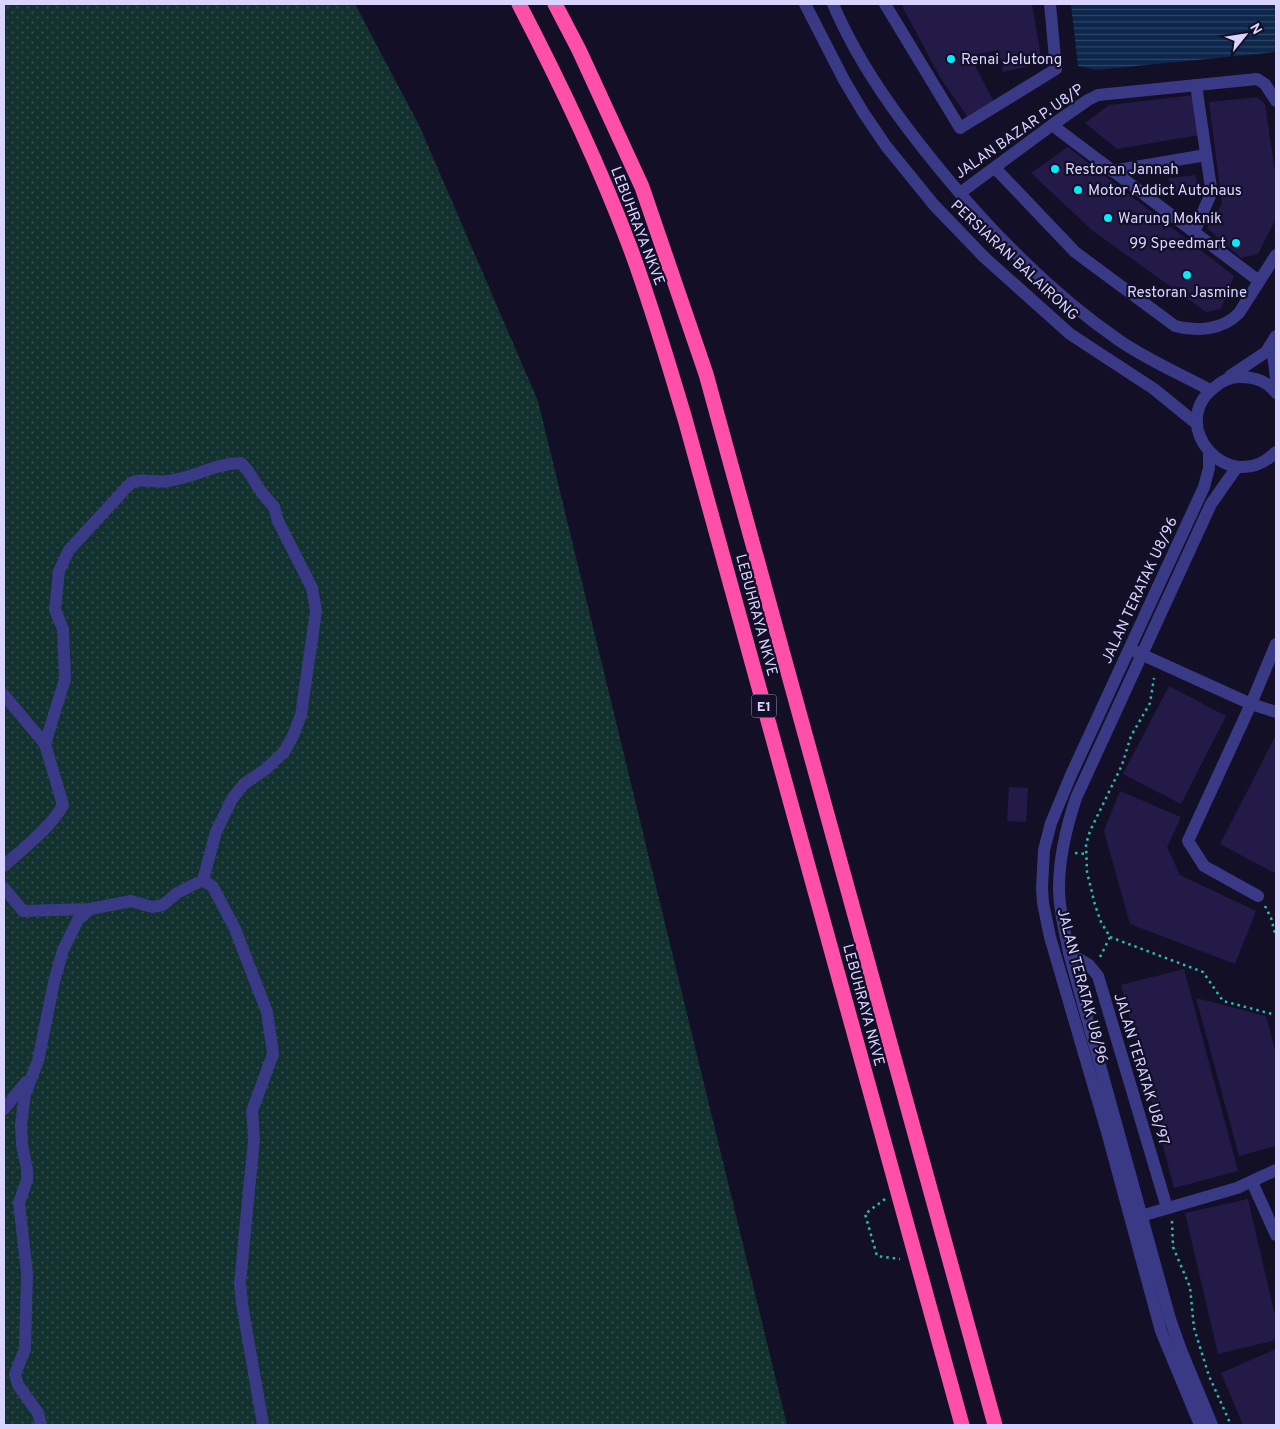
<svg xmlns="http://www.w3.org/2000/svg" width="1280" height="1429" viewBox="0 0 1280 1429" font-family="Overpass,sans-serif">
	<defs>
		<pattern id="grass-dots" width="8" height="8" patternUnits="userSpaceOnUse" patternTransform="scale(1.25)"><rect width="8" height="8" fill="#12312f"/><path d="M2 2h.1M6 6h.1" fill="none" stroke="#344e4e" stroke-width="1.8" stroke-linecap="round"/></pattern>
		<pattern id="water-rules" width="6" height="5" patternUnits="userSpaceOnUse" patternTransform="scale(1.25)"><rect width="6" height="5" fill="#0d274c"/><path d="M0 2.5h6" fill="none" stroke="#304567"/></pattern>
	</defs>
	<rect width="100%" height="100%" fill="#120f27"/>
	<!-- grass -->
	<polygon fill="url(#grass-dots)" points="4,4 355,4 420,127 538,401 787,1425 4,1425"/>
	<!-- water -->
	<polygon fill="url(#water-rules)" points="1071,4 1276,4 1276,52 1096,70 1078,66"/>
	<!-- building -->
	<g fill="#231a48">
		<polygon points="901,4 1032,4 1042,63 1003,72 999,50 970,56 995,104 969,119 941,79"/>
		<polygon points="1194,95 1200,135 1117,149 1085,123 1109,105"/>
		<polygon points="1257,97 1265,104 1276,179 1276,219 1258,254 1241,258 1207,228 1222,204 1209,102"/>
		<polygon points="1068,147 1234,276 1221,309 1206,312 1093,231 1031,173"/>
		<polygon points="1195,175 1199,190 1170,194 1169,178"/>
		<polygon points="1169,686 1226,716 1181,804 1123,774"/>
		<polygon points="1276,735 1276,874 1220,844"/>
		<polygon points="1009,787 1028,788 1026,822 1007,821"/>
		<polygon points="1120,791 1181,817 1167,847 1180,875 1256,911 1235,964 1130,924 1104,831"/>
		<polygon points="1184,969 1238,1171 1174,1188 1121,985"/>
		<polygon points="1196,998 1266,1016 1276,1054 1276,1146 1239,1156"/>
		<polygon points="1248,1199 1276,1320 1276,1340 1218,1354 1185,1213"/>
		<polygon points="1276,1349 1276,1425 1243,1425 1221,1373"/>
	</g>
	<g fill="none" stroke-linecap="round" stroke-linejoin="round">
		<!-- path -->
		<g stroke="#2dbaae" stroke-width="2.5" stroke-dasharray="2.5 4" stroke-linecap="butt">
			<polyline points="1075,853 1086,854"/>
			<polyline points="1265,906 1271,918 1276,937"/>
			<polyline points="1110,937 1203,972 1223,1001 1276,1015"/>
			<polyline points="1100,957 1110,937 1101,922 1095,905 1087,872 1086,844 1090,831 1122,765 1131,736 1150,703 1154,678"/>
			<polyline points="885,1199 865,1214 877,1256 900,1259"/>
			<polyline points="1172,1221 1173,1247 1190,1287 1194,1328 1209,1376 1231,1425"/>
		</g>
		<!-- minor -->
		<g stroke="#3a3986" stroke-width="12">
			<polyline points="805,4 844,80 863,112 886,146 934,205 984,257 1070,334 1154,389 1197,424"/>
			<path d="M833,4c28,66 73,125 119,180 50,59 104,113 168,157 28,19 60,33 90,49"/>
			<polyline points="885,4 960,128 1056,69 1050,4"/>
			<polyline points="1052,125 1259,281"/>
			<path d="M995,168l80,84 100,74c21,6 48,4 64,-13l37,-58"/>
			<polyline points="1112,171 1206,155"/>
			<polyline points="960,193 1052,125 1088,100 1098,95 1257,79 1265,84 1276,101"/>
			<polyline points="1194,232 1210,196 1211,188 1196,85"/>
			<polyline points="1276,341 1273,354 1276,378"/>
			<polyline points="1230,376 1266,352 1276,336"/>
			<path d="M1276,393c-8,-12 -23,-16 -37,-16 -9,0 -17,4 -24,10 -50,37 14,112 61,65"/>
			<polyline points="1134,651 1251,704 1276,712"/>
			<path d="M4,695l41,49 18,61c-14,25 -39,42 -59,61"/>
			<path d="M45,744l20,-65 -2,-50 -8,-19 4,-39 10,-21 58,-63c2,-2 6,-6 9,-6 10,-2 22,2 32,0 26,-3 47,-18 73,-18l7,8 14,22 12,14 4,14 34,67 4,23 -15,104 -8,21 -9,16 -18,17 -22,15 -12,15 -16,33 -13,48"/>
			<polyline points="4,888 23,911 90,909 131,901 152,907 163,905 177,893 203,880 213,887 235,929 267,1012 273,1054 252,1111 254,1139 240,1283 242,1304 263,1425"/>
			<polyline points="1258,896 1204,866 1188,841 1251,704 1276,644"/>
			<polyline points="1069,953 1089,965 1098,976 1167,1208"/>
			<polyline points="4,1109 26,1082"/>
			<polyline points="1252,1182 1276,1235"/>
			<polyline points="1134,1218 1237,1188 1276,1170"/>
			<polyline points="41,1425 38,1413 18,1385 15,1374 25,1349 27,1273 19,1203 27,1180 27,1169 22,1145 21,1125 25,1094 38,1061 54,982 63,950 78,920 90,909"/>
			<polyline points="1200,1425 1161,1331 1107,1132 1050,937 1043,903 1042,888 1044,850 1051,823 1071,775 1204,487 1209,468 1209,452"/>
			<path d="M1212,1425l-31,-75 -11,-31 -101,-366c-4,-21 -10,-43 -10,-65 0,-31 7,-60 17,-90l135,-294 26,-37"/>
		</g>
		<!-- highway -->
		<g stroke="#ff4fa8" stroke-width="15">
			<path d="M519,4c40,77 78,156 109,238 22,58 39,117 57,177l277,1006"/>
			<polyline points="555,4 579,50 642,187 706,374 995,1425"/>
		</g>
	</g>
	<!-- markers -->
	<g fill="#00ecff" stroke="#120f27" stroke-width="2">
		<circle cx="951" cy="59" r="5"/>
		<circle cx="1055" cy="169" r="5"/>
		<circle cx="1078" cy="190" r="5"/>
		<circle cx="1108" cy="218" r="5"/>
		<circle cx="1236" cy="243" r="5"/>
		<circle cx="1187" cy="275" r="5"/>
	</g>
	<g text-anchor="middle" stroke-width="4.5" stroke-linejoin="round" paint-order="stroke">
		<!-- shield labels -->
		<rect fill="#120f27" stroke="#9d99be" stroke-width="1" x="751.5" y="694.5" width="25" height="23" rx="4"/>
		<g font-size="14" font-weight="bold" fill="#d8d4ff">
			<text x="764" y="711">E1</text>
		</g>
		<!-- poi labels -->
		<g font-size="15" fill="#d8d4ff" stroke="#120f27" text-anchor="start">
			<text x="961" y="64">Renai Jelutong</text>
			<text x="1065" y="174">Restoran Jannah</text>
			<text x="1088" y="195">Motor Addict Autohaus</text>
			<text x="1118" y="223">Warung Moknik</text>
			<text x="1226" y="248" text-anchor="end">99 Speedmart</text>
			<text x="1187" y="297" text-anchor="middle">Restoran Jasmine</text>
		</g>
		<!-- street labels -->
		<g font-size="15" fill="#d8d4ff" stroke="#120f27">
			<text transform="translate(1019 131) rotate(-35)" y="5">JALAN BAZAR P. U8/P</text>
			<text transform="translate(638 226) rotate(69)" y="5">LEBUHRAYA NKVE</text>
			<text transform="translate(1015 260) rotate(43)" y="5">PERSIARAN BALAIRONG</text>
			<text transform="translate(1139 590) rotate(-65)" y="5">JALAN TERATAK U8/96</text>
			<text transform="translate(757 615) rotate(75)" y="5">LEBUHRAYA NKVE</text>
			<text transform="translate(1083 986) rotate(75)" y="5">JALAN TERATAK U8/96</text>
			<text transform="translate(864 1005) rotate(75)" y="5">LEBUHRAYA NKVE</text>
			<text transform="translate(1142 1069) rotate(73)" y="5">JALAN TERATAK U8/97</text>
		</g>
	</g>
	<!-- border -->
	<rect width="1280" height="1429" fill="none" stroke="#d8d4ff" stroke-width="10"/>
	<!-- north arrow -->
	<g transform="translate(1245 35) rotate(60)" stroke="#120f27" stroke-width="4" paint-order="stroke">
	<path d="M0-4L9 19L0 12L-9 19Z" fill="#d8d4ff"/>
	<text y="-8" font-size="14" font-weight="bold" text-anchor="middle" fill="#d8d4ff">N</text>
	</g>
</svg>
